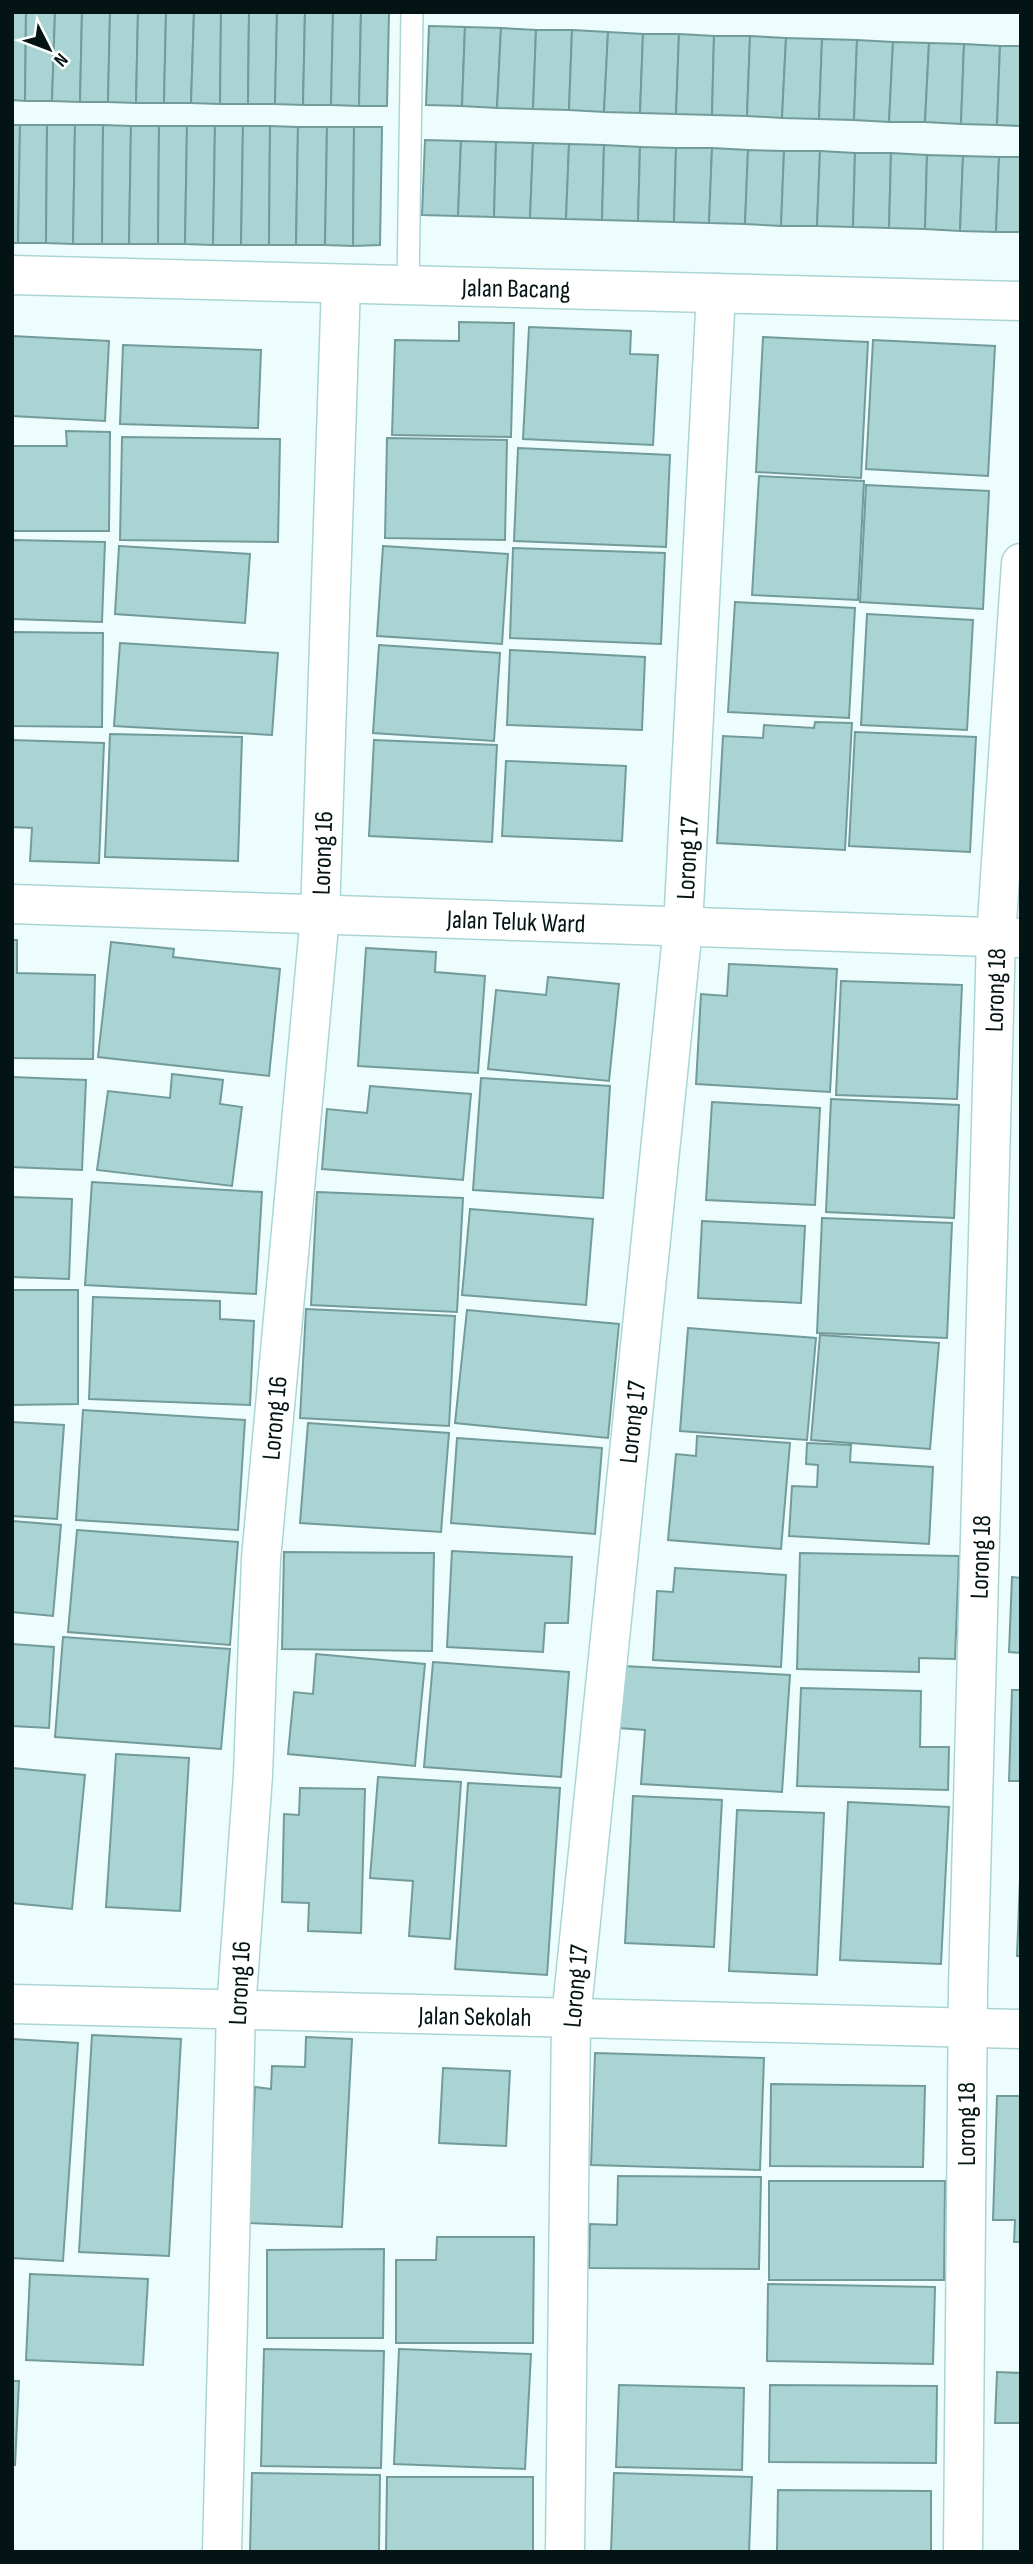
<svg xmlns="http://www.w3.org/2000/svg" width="1033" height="2564" viewBox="0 0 1033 2564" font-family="'Sofia Sans Condensed',sans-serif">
	<rect width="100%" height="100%" fill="#edfdfd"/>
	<!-- building -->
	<g fill="#aad4d4" stroke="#729b9a" stroke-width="2">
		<polygon points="12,12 26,12 25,101 12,100"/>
		<polygon points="26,12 55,12 52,101 25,101"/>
		<polygon points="55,12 82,12 80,102 52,101"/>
		<polygon points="82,12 110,12 108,102 80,102"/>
		<polygon points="110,12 138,12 136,103 108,102"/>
		<polygon points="138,12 166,12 164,103 136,103"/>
		<polygon points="166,12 194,12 191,103 164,103"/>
		<polygon points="194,12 221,12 220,104 191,103"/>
		<polygon points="221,12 249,12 248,104 220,104"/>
		<polygon points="249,12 277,12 275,104 248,104"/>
		<polygon points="277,12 305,12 303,105 275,104"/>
		<polygon points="305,12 333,12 331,105 303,105"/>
		<polygon points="333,12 361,12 359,106 331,105"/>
		<polygon points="361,12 389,12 387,106 359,106"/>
		<polygon points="429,26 465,27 462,106 426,105"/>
		<polygon points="465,27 501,28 497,108 462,106"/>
		<polygon points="501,28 536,30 533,109 497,108"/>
		<polygon points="536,30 572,30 569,110 533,109"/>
		<polygon points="572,30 608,32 604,112 569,110"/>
		<polygon points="608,32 643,34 640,113 604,112"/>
		<polygon points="643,34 679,34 676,114 640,113"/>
		<polygon points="679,34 714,36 712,115 676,114"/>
		<polygon points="714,36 750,36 747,116 712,115"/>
		<polygon points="750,36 786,38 782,118 747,116"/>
		<polygon points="786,38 822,39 819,119 782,118"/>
		<polygon points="822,39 857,40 854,120 819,119"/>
		<polygon points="857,40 893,42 889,122 854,120"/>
		<polygon points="893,42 929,43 925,122 889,122"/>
		<polygon points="929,43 964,44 961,124 925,122"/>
		<polygon points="964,44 1000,46 997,125 961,124"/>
		<polygon points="1000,46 1021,46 1021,126 997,125"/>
		<polygon points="12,125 20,125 18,243 12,243"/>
		<polygon points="20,125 47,125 46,243 18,243"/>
		<polygon points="47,125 75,125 73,244 46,243"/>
		<polygon points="75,125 103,125 102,244 73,244"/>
		<polygon points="103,125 131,126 129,244 102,244"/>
		<polygon points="131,126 159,126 158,244 129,244"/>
		<polygon points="159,126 187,126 185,244 158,244"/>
		<polygon points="187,126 215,126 213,245 185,244"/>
		<polygon points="215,126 243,126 241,245 213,245"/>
		<polygon points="243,126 270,126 269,245 241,245"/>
		<polygon points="270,126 298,127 296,245 269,245"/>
		<polygon points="298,127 327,127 325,245 296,245"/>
		<polygon points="327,127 354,127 353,246 325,245"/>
		<polygon points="354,127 382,127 380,245 353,246"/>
		<polygon points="425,140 461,141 458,216 422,215"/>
		<polygon points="461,141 496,142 494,217 458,216"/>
		<polygon points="496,142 533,143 530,218 494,217"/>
		<polygon points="533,143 569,144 566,219 530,218"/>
		<polygon points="569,144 604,145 602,220 566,219"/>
		<polygon points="604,145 640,147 638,221 602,220"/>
		<polygon points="640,147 676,148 674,222 638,221"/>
		<polygon points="676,148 712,148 709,223 674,222"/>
		<polygon points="712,148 748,150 745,224 709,223"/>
		<polygon points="748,150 784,151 781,226 745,224"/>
		<polygon points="784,151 820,151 817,226 781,226"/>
		<polygon points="820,151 855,153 853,227 817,226"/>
		<polygon points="855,153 891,153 889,228 853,227"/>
		<polygon points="891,153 927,155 925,229 889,228"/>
		<polygon points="927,155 963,156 960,231 925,229"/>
		<polygon points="963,156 999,157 996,232 960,231"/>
		<polygon points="999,157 1021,157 1021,232 996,232"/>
		<polygon points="459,322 514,323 511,437 392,435 395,340 459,341"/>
		<polygon points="529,327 631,331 630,354 658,355 653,445 523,439"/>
		<polygon points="12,336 109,341 105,421 12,416"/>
		<polygon points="763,337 868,342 861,478 756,472"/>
		<polygon points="873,340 995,346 988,476 866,469"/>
		<polygon points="123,345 261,350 258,428 120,424"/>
		<polygon points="66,431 110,432 109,531 12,531 12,446 67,446"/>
		<polygon points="122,437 280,439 278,542 120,540"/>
		<polygon points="387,438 507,440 505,540 385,538"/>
		<polygon points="518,448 670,455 666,547 514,541"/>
		<polygon points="759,476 864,481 858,600 752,595"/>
		<polygon points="866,485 989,491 983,609 860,602"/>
		<polygon points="12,540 105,542 102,622 12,619"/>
		<polygon points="119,546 250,554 245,623 115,614"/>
		<polygon points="383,546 508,554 502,644 377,636"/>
		<polygon points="513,548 665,553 661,644 510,638"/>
		<polygon points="735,602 855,608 849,718 728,712"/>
		<polygon points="867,614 973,620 967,730 861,725"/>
		<polygon points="12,632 103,633 102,727 12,726"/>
		<polygon points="120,643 278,653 272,735 114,726"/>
		<polygon points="379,645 500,653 494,741 373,733"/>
		<polygon points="510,650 645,657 642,730 507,725"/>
		<polygon points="815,722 852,723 845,850 717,843 723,736 763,738 764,725 814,728"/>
		<polygon points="855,732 976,737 970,852 849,846"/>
		<polygon points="110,734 242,737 238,861 105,857"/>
		<polygon points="12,740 104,743 99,863 30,861 32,828 12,827"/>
		<polygon points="374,740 497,745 492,842 369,836"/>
		<polygon points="506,761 626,766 622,841 502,836"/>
		<polygon points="12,940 17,940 17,973 95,975 93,1059 12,1058"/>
		<polygon points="111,942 174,949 173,957 280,969 269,1076 98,1057"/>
		<polygon points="366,948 436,952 435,972 485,976 478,1073 358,1066"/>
		<polygon points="729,964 837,969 830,1092 696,1084 701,994 727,996"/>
		<polygon points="548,977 619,984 609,1081 488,1069 496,990 546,995"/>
		<polygon points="841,981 962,985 957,1099 836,1095"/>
		<polygon points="172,1074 223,1080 220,1104 242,1107 232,1186 97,1170 108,1091 170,1098"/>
		<polygon points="12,1077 86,1080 82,1170 12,1167"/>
		<polygon points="481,1078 610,1086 603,1198 473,1190"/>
		<polygon points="370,1086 471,1094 463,1180 322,1169 327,1109 367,1113"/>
		<polygon points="831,1099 959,1105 954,1218 826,1212"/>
		<polygon points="712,1102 820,1108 815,1205 706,1200"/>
		<polygon points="92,1182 262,1192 256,1294 85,1285"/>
		<polygon points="317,1192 463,1198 457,1312 311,1305"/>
		<polygon points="12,1197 72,1199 69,1279 12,1277"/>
		<polygon points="470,1209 593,1219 586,1305 462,1295"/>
		<polygon points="822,1218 952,1223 947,1338 817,1333"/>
		<polygon points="702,1221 805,1226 801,1303 698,1298"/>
		<polygon points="12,1290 78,1290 78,1404 12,1405"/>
		<polygon points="93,1297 220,1301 220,1319 254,1321 250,1405 89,1399"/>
		<polygon points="306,1309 455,1316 449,1426 300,1418"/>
		<polygon points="467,1310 619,1324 608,1438 455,1423"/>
		<polygon points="688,1328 816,1338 807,1440 680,1431"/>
		<polygon points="820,1335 939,1343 930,1449 811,1440"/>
		<polygon points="83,1410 245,1420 238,1530 76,1520"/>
		<polygon points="12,1422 64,1425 57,1519 12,1516"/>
		<polygon points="308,1423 449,1433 441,1532 300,1523"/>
		<polygon points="697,1436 790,1443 781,1549 668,1540 676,1454 696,1456"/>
		<polygon points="457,1438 602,1448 595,1534 451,1523"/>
		<polygon points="807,1443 851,1445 850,1462 933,1467 929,1544 789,1536 792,1486 817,1487 818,1465 806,1464"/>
		<polygon points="12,1521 61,1525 53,1616 12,1612"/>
		<polygon points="77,1530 238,1542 230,1645 68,1632"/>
		<polygon points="452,1551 572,1557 568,1623 545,1623 543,1652 447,1647"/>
		<polygon points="284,1552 434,1553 432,1651 282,1649"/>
		<polygon points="800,1553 959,1556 955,1659 919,1658 919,1672 797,1669"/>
		<polygon points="675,1568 786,1575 781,1667 653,1660 657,1591 673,1592"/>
		<polygon points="1012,1577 1021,1578 1021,1653 1009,1652"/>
		<polygon points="63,1637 230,1649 221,1749 55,1737"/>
		<polygon points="12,1644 54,1647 49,1728 12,1726"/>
		<polygon points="316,1654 425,1664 415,1766 288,1754 294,1692 313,1694"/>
		<polygon points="433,1662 569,1672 561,1777 424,1767"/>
		<polygon points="623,1666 790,1675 782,1792 641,1784 645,1730 619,1728"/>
		<polygon points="801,1688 921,1691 920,1747 949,1747 948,1790 797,1786"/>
		<polygon points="1012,1690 1021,1690 1021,1781 1009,1781"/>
		<polygon points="116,1754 189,1758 180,1911 106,1907"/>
		<polygon points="12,1768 85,1775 72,1909 12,1903"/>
		<polygon points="378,1777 461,1782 450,1939 409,1936 413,1881 370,1878"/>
		<polygon points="468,1783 560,1788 547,1975 455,1969"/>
		<polygon points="300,1788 365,1789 361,1933 308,1931 309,1903 282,1902 284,1814 299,1815"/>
		<polygon points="633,1796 722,1800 714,1947 625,1943"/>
		<polygon points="848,1802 949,1807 941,1964 840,1960"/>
		<polygon points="737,1810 824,1813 817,1975 729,1971"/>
		<polygon points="1021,1854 1021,1956 1017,1956"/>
		<polygon points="92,2035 181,2039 169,2256 79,2252"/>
		<polygon points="306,2037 352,2039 342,2227 248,2223 255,2087 271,2089 272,2066 305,2067"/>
		<polygon points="12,2039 78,2043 63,2261 12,2258"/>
		<polygon points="595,2053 764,2058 760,2170 591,2165"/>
		<polygon points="443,2068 510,2071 506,2146 439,2143"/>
		<polygon points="771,2084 925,2086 923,2167 770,2166"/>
		<polygon points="997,2096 1021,2096 1021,2242 1014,2242 1015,2220 993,2220"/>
		<polygon points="618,2176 761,2177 759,2269 589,2268 590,2224 617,2225"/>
		<polygon points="769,2181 945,2181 944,2280 769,2280"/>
		<polygon points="437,2237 534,2237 533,2343 396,2343 396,2260 436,2260"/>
		<polygon points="384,2249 383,2338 267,2338 267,2250"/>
		<polygon points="30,2274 148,2279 143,2365 26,2360"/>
		<polygon points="768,2284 935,2287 933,2364 767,2361"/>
		<polygon points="264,2349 384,2351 381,2468 261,2466"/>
		<polygon points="399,2349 531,2354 525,2469 394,2464"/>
		<polygon points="997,2372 1021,2373 1021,2423 995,2423"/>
		<polygon points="12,2381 19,2381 15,2465 12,2465"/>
		<polygon points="619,2385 744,2388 742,2470 616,2467"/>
		<polygon points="770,2385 937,2386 936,2463 769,2462"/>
		<polygon points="252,2473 380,2475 379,2552 250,2552"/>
		<polygon points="614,2473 752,2477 749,2552 611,2552"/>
		<polygon points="387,2477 533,2477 533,2552 386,2552"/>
		<polygon points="778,2490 931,2491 931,2552 777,2552"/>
	</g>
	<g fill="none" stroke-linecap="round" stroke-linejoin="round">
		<defs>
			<polyline id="service" points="408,286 412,12"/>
			<g id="minor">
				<polyline points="12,275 1021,301"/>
				<polyline points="12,904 1021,938"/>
				<polyline points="12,2004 1021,2029"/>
				<polyline points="222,2552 236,2010 253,1775 261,1559 320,915 341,284"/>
				<polyline points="565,2552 571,2018 683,927 716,293"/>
				<polyline points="963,2552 968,1989 996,937 1021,563"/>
			</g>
		</defs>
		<!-- service casing -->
		<use href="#service" stroke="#abd5d5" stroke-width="24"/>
		<!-- minor casing -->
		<use href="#minor" stroke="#abd5d5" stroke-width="41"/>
		<!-- service -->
		<use href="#service" stroke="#fff" stroke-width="21"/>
		<!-- minor -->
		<use href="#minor" stroke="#fff" stroke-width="38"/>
	</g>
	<g text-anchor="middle" stroke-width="5" stroke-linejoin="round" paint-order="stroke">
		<!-- street labels -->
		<g font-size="26" fill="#041313" stroke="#fff">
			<text transform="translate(516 288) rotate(1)" y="9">Jalan Bacang</text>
			<text transform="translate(322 853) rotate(-88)" y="9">Lorong 16</text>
			<text transform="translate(687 858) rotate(-87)" y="9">Lorong 17</text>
			<text transform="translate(516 921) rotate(2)" y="9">Jalan Teluk Ward</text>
			<text transform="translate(995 990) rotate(-88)" y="9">Lorong 18</text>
			<text transform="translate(274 1418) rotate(-85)" y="9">Lorong 16</text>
			<text transform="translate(632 1422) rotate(-84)" y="9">Lorong 17</text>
			<text transform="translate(980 1557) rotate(-88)" y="9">Lorong 18</text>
			<text transform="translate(239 1983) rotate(-87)" y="9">Lorong 16</text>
			<text transform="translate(575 1986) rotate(-85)" y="9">Lorong 17</text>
			<text transform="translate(475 2016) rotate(1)" y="9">Jalan Sekolah</text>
			<text transform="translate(966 2124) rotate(-90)" y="9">Lorong 18</text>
		</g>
	</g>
	<!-- border -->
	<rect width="1033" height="2564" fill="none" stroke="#041313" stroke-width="28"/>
	<!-- north arrow -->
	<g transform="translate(49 49) rotate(132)" stroke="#ffffff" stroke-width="5" paint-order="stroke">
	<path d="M0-5L12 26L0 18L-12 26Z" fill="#041313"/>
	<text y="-10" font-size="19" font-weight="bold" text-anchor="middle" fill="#041313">N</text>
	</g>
</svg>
